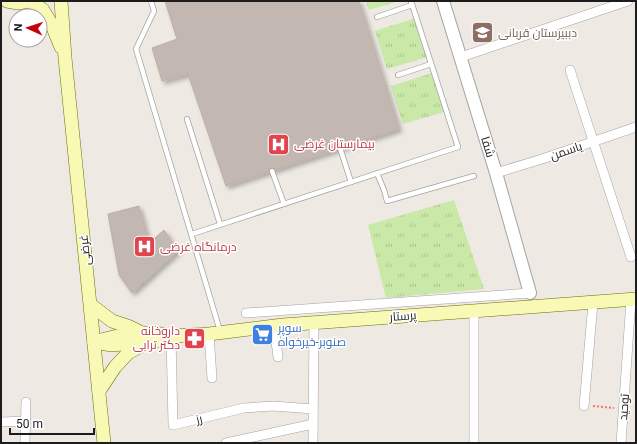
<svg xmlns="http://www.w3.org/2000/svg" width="637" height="444" viewBox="0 0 637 444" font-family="Roboto,Cairo,sans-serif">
	<defs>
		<pattern id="grass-tufts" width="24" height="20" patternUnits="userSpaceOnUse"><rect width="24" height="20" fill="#cae8a7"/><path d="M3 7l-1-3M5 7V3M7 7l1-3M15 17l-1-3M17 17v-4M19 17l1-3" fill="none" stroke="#adc68f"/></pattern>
		<filter id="shadow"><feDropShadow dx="3" dy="3" stdDeviation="2" flood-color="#0004"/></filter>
	</defs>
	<rect width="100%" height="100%" fill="#eee9e2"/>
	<!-- grass -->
	<g fill="url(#grass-tufts)">
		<polygon points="366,1 399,1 369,10"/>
		<polygon points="416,18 428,57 387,69 375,31"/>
		<polygon points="432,73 444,112 403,124 391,86"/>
		<polygon points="454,200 484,289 386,298 368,225"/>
	</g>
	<!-- building -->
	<g fill="#c2b8b1" stroke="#bfafa4" filter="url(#shadow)">
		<polygon points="165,1 359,1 399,129 226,186 188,74 162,81 152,48 177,39"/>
		<polygon points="139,206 149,243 164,230 178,251 132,293 119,275 108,214"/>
	</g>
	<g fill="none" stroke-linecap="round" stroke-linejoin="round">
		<defs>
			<g id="service">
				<polyline points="151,1 154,11 136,49 220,331"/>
				<polyline points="377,17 412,5"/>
				<polyline points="398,75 431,64"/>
				<polyline points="187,119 220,224"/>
				<polyline points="340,148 351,182"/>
				<polyline points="272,171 284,204"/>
				<polyline points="377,173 384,190 387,201 474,176"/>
				<polyline points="192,234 458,147 411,1"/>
			</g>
			<g id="minor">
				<polyline points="461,57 628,1"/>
				<polyline points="570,70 631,257"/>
				<polyline points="496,173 542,159 636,127"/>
				<polyline points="474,311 474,443"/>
				<polyline points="246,313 530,293"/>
				<polyline points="274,326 278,357"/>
				<polyline points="209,334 212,378"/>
				<polyline points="171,336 173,425 244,408 273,406 313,409"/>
				<polyline points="584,406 593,303"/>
				<polyline points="1,422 26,421"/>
				<polyline points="25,443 26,402"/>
				<polyline points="226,443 313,424"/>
				<polyline points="313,443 314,323"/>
				<polyline points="621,443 631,300"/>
			</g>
			<polyline id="tertiary" points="443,1 496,173 530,293"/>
			<g id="secondary">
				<polyline points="7,1 18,3 29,1"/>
				<polyline points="31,1 43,10 52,25 61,47"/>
				<polyline points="61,1 65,58 104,443"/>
				<polyline points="91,305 112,321 130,327 142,333"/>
				<path d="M171,336c-25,-7 -52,-1 -77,6l18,3 49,-5 10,-4 38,-2 74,-9 353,-26"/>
				<polyline points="99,391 115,367 128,353 144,344"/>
			</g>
		</defs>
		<!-- service casing -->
		<use href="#service" stroke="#a3a3a3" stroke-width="6"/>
		<!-- minor casing -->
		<use href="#minor" stroke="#a3a3a3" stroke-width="10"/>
		<!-- tertiary casing -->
		<use href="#tertiary" stroke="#a3a3a3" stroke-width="14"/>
		<!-- secondary casing -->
		<use href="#secondary" stroke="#6b7105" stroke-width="14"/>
		<!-- path -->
		<polyline stroke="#f97068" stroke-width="2" stroke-dasharray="2 2" stroke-linecap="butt" points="593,406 614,408"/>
		<!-- service -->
		<use href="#service" stroke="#fff" stroke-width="4.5"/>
		<!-- minor -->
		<use href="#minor" stroke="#fff" stroke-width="9"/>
		<!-- tertiary -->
		<use href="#tertiary" stroke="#fff" stroke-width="12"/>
		<!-- secondary -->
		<use href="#secondary" stroke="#f8f9b5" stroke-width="13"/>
	</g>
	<!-- icons -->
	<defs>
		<symbol id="school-square" viewBox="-11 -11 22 22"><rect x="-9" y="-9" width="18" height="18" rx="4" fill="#8d6e63" stroke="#fff"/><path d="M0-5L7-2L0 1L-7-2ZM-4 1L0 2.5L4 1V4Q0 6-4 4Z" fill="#fff"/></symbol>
		<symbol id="hospital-square" viewBox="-11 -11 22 22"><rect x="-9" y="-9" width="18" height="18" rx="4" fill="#e0444e" stroke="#fff"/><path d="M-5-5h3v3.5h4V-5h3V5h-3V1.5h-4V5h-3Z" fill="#fff"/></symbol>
		<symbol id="supermarket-square" viewBox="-11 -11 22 22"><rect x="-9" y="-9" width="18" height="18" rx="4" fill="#3f7fe0" stroke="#fff"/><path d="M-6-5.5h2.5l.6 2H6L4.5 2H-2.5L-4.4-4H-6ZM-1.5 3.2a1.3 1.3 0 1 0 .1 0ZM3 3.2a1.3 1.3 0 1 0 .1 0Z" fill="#fff"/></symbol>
		<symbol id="pharmacy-square" viewBox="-11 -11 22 22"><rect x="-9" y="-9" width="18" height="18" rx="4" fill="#e0444e" stroke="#fff"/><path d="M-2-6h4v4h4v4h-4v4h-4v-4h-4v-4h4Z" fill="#fff"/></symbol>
	</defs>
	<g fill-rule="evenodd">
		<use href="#school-square" x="470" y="20" width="25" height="25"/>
		<use href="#hospital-square" x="266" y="132" width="25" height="25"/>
		<use href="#hospital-square" x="132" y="234" width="25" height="25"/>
		<use href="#supermarket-square" x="250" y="322" width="25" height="25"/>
		<use href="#pharmacy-square" x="182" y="326" width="25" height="25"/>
	</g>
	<g text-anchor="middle" stroke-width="3" stroke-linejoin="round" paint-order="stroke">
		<!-- education labels -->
		<g font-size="12" fill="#785e54" stroke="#fff" text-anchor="start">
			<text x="498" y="37">دببیرستان قربانی</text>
		</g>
		<!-- health labels -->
		<g font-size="12" fill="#be3a42" stroke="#fff" text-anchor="start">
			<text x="294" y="148">بیمارستان غرضی</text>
			<text x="160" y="251">درمانگاه غرضی</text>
			<text x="180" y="335" text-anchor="end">داروخانه<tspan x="180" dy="14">دکتر ترابی</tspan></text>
		</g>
		<!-- street labels -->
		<g font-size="12" fill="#1c1c1c" stroke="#fff">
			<text transform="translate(488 147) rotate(73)" y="4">شفا</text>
			<text transform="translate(566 151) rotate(-19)" y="4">یاسمن</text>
			<text transform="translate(85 250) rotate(-96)" y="4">غرضی</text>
			<text transform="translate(403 316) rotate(-4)" y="4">پرستار</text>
			<text transform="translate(624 407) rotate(-86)" y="4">توحید</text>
			<text transform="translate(199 419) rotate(-14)" y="4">رز</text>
		</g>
		<!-- shop labels -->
		<g font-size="12" fill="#366cbe" stroke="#fff" text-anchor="start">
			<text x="278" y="332">سوپر<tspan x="278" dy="14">صنوبر-خیرخواه</tspan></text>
		</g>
	</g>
	<!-- border -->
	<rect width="637" height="444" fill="none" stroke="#1c1c1c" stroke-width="4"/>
	<!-- north arrow -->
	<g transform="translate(28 28) rotate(273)"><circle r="19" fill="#ffffff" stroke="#a4a4a4"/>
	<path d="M0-3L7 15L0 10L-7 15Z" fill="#c7010a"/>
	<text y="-6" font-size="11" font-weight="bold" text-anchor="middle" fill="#1c1c1c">N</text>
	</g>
	<!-- scale -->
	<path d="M10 428v6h84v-6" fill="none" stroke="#1c1c1c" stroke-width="2"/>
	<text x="16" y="428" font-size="12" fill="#1c1c1c" stroke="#ffffff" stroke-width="3" paint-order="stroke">50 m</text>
</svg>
